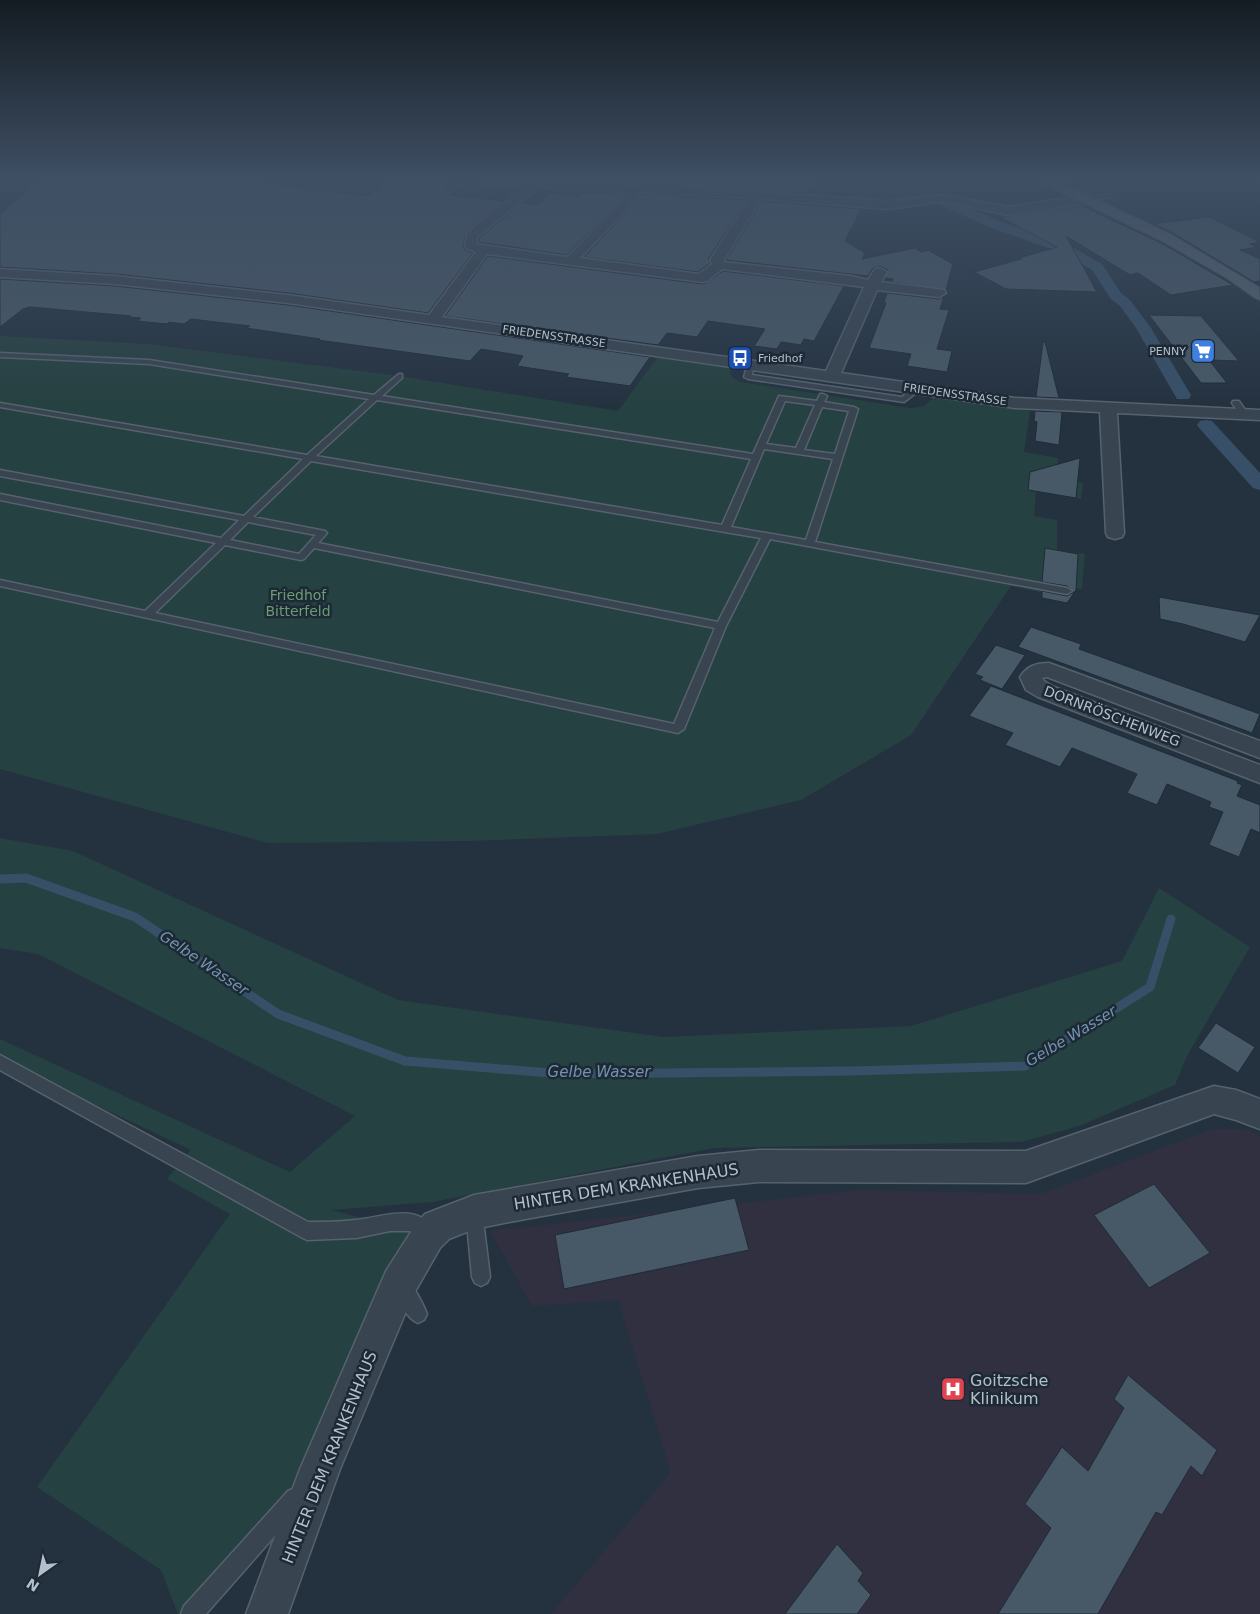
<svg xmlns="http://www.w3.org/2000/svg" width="1260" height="1614" viewBox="0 0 1260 1614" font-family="'DejaVu Sans',sans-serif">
	<rect width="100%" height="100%" fill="#243240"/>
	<!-- medical -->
	<polygon fill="#313041" points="1212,1129 1244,1129 1260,1136 1260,1614 551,1614 671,1472 618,1300 532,1306 490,1231 858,1190 1041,1194"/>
	<!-- green -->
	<g fill="#264141">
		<polygon points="807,181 909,181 937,200 871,202"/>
		<polygon points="0,336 149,344 392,375 618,411 657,358 732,368 730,374 734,379 741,382 910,408 924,406 933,398 1030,411 1024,452 1058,458 1057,467 1064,479 1083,483 1081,499 1036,492 1034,516 1057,520 1057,550 1085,554 1082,589 1067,587 1067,598 1011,586 911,735 801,800 657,834 470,841 268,843 0,769"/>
		<polygon points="0,838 73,851 398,1000 663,1037 911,1026 1122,961 1159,888 1250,947 1187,1056 1175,1085 1079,1126 1021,1142 714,1148 432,1202 332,1210 428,1236 322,1468 192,1614 178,1614 161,1570 37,1487 230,1214 167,1179 191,1150 0,1060 0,1039 290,1172 355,1116 38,954 0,948"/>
	</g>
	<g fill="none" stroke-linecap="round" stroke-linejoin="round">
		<!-- stream -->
		<polyline stroke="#375068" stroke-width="9" points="0,879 26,878 135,917 278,1014 405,1061 561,1074 852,1071 1025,1066 1150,987 1171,919"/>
		<!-- canal -->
		<g fill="#375068" fill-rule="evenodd">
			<polygon points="939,196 1002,222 1072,247 1102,264 1121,293 1130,300 1151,328 1191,395 1189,399 1177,399 1136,328 1120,306 1111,299 1092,270 1062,253 992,228 935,203 933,200"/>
			<polygon points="1206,420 1212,421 1260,473 1260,490 1253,488 1200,429 1197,425 1200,421"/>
		</g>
	</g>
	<!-- building -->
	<g fill="#475866" stroke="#1f2b37">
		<polygon points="49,181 205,181 204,182 259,183 368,196 388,181 422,181 450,183 444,189 457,190 450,195 504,201 466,232 463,247 466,251 473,253 428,313 288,293 115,274 0,267 0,214 35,185 43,185"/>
		<polygon points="621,181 760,181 812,183 806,193 620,183"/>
		<polygon points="551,193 580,197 582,193 623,194 618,203 566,255 479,242 479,238 522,203 538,205"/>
		<polygon points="638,194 747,200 708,259 710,263 698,272 584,257 629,210"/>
		<polygon points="762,201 861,209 845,241 865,253 862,259 915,248 921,252 928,250 953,264 946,290 892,282 893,279 885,278 888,270 880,266 873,268 868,276 726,260"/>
		<polygon points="1082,206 1161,243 1233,285 1171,295 1138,273 1130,275 1066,236 1097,292 1006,289 974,272 1021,259 1019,258 1057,247 1000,217"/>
		<polygon points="1209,217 1260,242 1250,244 1257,247 1240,250 1260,259 1260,281 1254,282 1173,233 1154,224"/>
		<polygon points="488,256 702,284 708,282 723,271 844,286 814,341 804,339 801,345 781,342 777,349 754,346 765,329 708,321 697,337 667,333 658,345 445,316"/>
		<polygon points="0,279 115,286 288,305 650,357 630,386 566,377 569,374 517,366 523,356 481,349 470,361 318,340 320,339 246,328 250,326 191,319 184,324 169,322 167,324 137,321 141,318 129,317 131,316 30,307 23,309 0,327"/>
		<polygon points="887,293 939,299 944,296 940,309 949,310 937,349 952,351 947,372 907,366 911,354 869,348 886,303 884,302"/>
		<polygon points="1149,315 1201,316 1239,361 1209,360 1227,383 1201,383"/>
		<polygon points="1043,342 1045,342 1059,398 1036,397"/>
		<polygon points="1035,411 1062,412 1059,445 1035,441 1037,422 1034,421"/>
		<polygon points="1080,458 1076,498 1028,490 1030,472"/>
		<polygon points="1045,548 1078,554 1076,590 1067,603 1042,598 1042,591 1067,596 1074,592 1067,586 1042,582"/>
		<polygon points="1159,597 1260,615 1245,642 1183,624 1160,619"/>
		<polygon points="1031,627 1081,644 1079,649 1260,714 1252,733 1018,647"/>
		<polygon points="996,645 1025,655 1002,689 980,680 983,677 975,674"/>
		<polygon points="991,686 1238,781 1237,783 1242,785 1237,796 1260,805 1260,833 1251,829 1239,857 1209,845 1223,812 1209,807 1211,802 1167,784 1157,805 1127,793 1137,774 1072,748 1060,767 1005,745 1013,733 969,716"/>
		<polygon points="1216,1023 1255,1047 1238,1073 1198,1048"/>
		<polygon points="1154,1184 1210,1253 1149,1288 1094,1215"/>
		<polygon points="735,1198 749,1250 564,1289 555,1235"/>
		<polygon points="1128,1375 1217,1450 1202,1476 1191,1466 1162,1515 1156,1512 1098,1614 998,1614 1051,1528 1025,1504 1062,1447 1088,1471 1124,1408 1114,1399"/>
		<polygon points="837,1544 863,1573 858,1581 871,1595 857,1614 785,1614"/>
	</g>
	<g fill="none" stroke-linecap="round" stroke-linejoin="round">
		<defs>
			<g id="lane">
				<polygon points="484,181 490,181 485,185 482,183"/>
				<polygon points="1110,194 1112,197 1089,201 1086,199"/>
				<path d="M0,353l149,7 225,35 25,-21h3v4l-20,18 371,58 26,-58 38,5 3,-7h3l4,2 -3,6 30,5 4,2 -43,133 252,46 5,3 -5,3 -297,-55 -44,87 -42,103 -6,4 -678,-147v-6l145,31 71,-68 -216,-43v-6l221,44 18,-18 -239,-44v-6l244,46 59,-57 -303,-52v-4l307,52 62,-56 -220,-35 -149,-7zM377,400l374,59 -29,66 -406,-69zM785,401l30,4 -19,43 -30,-4zM822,407l27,4 -14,43 -31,-4zM764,449l69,10 -27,81 -75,-13zM311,461l414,71 36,6 -43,84 -400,-79 9,-10 -2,-2 -72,-14zM248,522l68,13 -17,19 -69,-14zM225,545l76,15 3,-1 10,-11 401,80 -41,96 -519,-111z"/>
				<polygon points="741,361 747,361 753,368 752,375 902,397 914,387 921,389 904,402 748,379 744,377 746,370 740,363"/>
				<polygon points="1233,401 1239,401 1248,414 1247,416 1241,416 1232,403"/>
				<path d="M0,1055l308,167c16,0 31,0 47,-2 28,-2 66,-21 82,16l-3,6 -6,3 -6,-3 -12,-11h-20l-34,7 -49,2 -6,-3 -301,-167z"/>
				<polygon points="474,1204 480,1206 482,1212 490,1277 487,1283 481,1286 475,1283 472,1277 466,1212 468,1206"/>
				<path d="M402,1279c12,5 20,23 25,35l-3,6 -6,3c-12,-5 -20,-23 -25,-35l3,-6z"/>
				<polygon points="295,1488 302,1491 305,1498 302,1505 206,1614 181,1614 184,1606 288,1491"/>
			</g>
			<g id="street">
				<path d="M483,181h66l209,11 130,9 56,-6 64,12 81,-12 4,2 2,2 -2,2 -4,2 -81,12 -64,-14 -56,8 -127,-10 -37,61v2l127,14 17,4 7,-11 5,-1 7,4 -6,10 63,8 2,3 -7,4 -62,-7 -36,83 174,25 245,12v10l-143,-7 7,120 -2,4 -7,2 -7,-2 -2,-4 -6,-121 -85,-4 -727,-105 -173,-19 -115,-7v-8l115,7 173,19 141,20 47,-63 -9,-3 -2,-3 2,-13 59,-47 -38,-2zM539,187l87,5 -7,12 -52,53 -90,-13v-7zM637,192l113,6 -40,62 2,4 -13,10 -119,-16 48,-49zM487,254l215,28 5,-1 15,-12 142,18 -38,84 -384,-54z"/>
				<path d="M1049,663l211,78v17l-213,-81 -5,1 2,3 10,6 206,78v18l-222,-86 -12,-7 -6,-13c7,-11 16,-14 29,-14z"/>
				<polygon points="1214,1086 1236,1090 1260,1099 1260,1129 1236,1120 1214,1114 1026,1183 759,1182 698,1188 509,1222 474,1229 449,1239 440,1248 412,1297 340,1469 288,1614 246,1614 300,1469 386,1271 416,1224 425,1214 474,1195 698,1156 759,1150 1026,1151"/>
			</g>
			<polygon id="primary" points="1042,181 1058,181 1172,235 1259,287 1260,300 1255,298 1228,279 1162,241 1044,184"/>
		</defs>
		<!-- lane casing -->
		<use href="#lane" stroke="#56626e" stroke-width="3"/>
		<!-- street casing -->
		<use href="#street" stroke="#56626e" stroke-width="3"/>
		<!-- primary casing -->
		<use href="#primary" stroke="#414d59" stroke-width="2"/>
		<!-- lane -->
		<use href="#lane" fill="#384450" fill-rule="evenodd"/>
		<!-- street -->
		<use href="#street" fill="#384450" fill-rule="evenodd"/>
		<!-- primary -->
		<use href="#primary" fill="#566370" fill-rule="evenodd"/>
	</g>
	<!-- sky -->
	<linearGradient id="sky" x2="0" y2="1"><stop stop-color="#141c23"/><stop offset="0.44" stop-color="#3f4f64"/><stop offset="1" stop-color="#3f4f64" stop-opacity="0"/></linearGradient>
	<rect width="1260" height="407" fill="url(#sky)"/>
	<!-- icons -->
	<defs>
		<symbol id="supermarket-square" viewBox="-11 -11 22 22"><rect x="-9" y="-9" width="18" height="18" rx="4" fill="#3f7fe0" stroke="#1d2935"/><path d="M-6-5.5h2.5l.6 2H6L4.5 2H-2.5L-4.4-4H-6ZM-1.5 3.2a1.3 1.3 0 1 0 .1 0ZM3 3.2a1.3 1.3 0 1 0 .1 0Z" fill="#fff"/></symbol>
		<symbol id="bus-square" viewBox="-11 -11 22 22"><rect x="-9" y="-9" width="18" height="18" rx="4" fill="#1a4fb4" stroke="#1d2935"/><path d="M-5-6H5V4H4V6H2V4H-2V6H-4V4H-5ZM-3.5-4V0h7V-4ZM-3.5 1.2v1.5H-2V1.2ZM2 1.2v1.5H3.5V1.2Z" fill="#fff"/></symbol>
		<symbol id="hospital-square" viewBox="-11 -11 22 22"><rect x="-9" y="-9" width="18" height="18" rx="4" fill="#e0444e" stroke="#1d2935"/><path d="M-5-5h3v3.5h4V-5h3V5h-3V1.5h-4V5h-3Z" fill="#fff"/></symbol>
	</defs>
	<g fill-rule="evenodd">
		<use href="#supermarket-square" x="1189" y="337" width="28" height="28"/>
		<use href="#bus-square" x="726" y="344" width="28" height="28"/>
		<use href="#hospital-square" x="939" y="1375" width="28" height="28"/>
	</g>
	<g text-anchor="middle" stroke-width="5" stroke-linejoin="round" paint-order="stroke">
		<!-- far-street labels -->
		<g font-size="11" fill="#b4bfcb" stroke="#1d2935">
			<text transform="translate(554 336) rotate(8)" y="4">FRIEDENSSTRASSE</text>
			<text transform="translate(955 394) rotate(8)" y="4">FRIEDENSSTRASSE</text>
		</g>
		<!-- far-poi labels -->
		<g font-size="11" fill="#b4bfcb" stroke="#1d2935" text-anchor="end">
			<text x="1186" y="355">PENNY</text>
			<text x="758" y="362" text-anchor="start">Friedhof</text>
		</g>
		<!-- park labels -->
		<g font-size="14" fill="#6a9d71" stroke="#1d2935">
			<text x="298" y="600">Friedhof<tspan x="298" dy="16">Bitterfeld</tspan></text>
		</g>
		<!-- street labels -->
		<g font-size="14" fill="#b4bfcb" stroke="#1d2935">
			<text transform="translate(1112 716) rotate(21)" y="5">DORNRÖSCHENWEG</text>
		</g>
		<!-- water labels -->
		<g font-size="15" font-style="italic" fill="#7393af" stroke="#1d2935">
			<text transform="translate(204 963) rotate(34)" y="5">Gelbe Wasser</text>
			<text transform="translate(1071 1036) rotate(-31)" y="5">Gelbe Wasser</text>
			<text x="599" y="1077">Gelbe Wasser</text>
		</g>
		<!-- near-street labels -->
		<g font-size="16" fill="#b4bfcb" stroke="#1d2935">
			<text transform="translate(626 1186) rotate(-9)" y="6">HINTER DEM KRANKENHAUS</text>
			<text transform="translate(329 1457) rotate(-68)" y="6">HINTER DEM KRANKENHAUS</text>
		</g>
		<!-- near-poi labels -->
		<g font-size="16" fill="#b4bfcb" stroke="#1d2935" text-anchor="start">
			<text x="970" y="1386">Goitzsche<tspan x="970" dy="18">Klinikum</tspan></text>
		</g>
	</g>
	<!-- north arrow -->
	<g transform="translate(40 1574) rotate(213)" stroke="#1d2935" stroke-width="4" paint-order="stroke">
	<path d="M0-4L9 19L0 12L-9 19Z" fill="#b4bfcb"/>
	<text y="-8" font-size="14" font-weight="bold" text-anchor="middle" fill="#b4bfcb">N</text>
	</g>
</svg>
